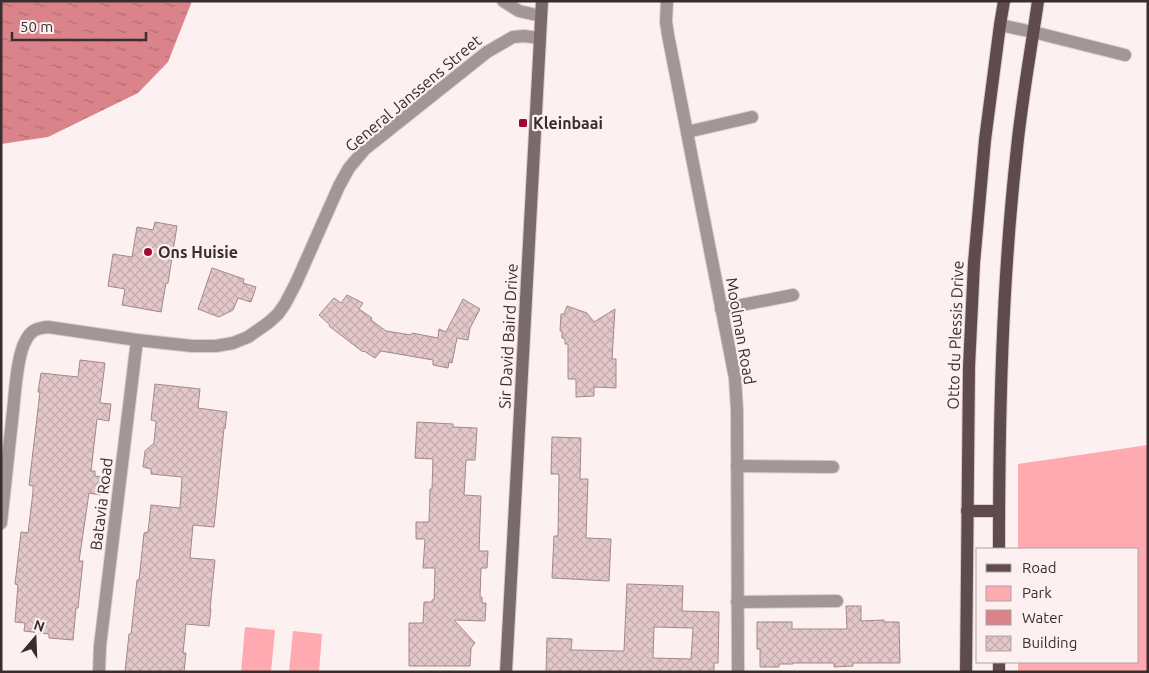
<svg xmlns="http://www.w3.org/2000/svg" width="1149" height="673" viewBox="0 0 1149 673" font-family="Ubuntu,sans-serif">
	<defs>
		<pattern id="water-ripples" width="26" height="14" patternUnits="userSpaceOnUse" patternTransform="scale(1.25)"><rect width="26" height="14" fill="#da838a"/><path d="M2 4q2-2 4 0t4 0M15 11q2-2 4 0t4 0" fill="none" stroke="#b26c71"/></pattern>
		<pattern id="building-cross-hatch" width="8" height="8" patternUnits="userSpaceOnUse" patternTransform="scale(1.25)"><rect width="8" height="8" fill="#e4c7c9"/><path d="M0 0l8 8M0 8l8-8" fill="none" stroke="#c4abad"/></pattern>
	</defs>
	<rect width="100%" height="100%" fill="#fcf0f0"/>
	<!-- green -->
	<g fill="#feaab0">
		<polygon points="1148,445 1148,672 1018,672 1018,662 1138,662 1138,549 1018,549 1018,464"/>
		<polygon points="245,627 275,630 271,672 241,672"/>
		<polygon points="293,631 322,634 319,672 289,672"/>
	</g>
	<!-- water -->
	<polygon fill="url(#water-ripples)" points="1,1 192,1 168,62 138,93 48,137 1,144"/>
	<!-- building -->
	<g fill="url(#building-cross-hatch)" stroke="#a3888a" fill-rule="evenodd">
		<polygon points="155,222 177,226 168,283 166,283 161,312 122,305 125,289 108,286 113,254 132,257 137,227 153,230"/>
		<polygon points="212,268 244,279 243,283 256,287 251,302 238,298 233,310 219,317 198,309"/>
		<polygon points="347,295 363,303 359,309 372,318 371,320 386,331 411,335 412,333 438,338 439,329 446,332 463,299 480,309 470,328 468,340 457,338 452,363 449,362 448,368 433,365 433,360 381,351 375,358 364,351 363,352 329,326 330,325 319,315 334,298 341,303"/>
		<polygon points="567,306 587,313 594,322 615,309 612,359 616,359 616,388 594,387 594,396 576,397 576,379 568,379 568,344 565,344 565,339 562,338 562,331 560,331 561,314 564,314"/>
		<polygon points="80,360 105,363 100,403 111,404 109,421 97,419 91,471 95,471 95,476 102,477 100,495 89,493 79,561 83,561 78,608 76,608 73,640 49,638 49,634 24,631 25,623 15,622 18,585 15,584 21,532 28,533 33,492 33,486 29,485 40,392 38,392 41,373 78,377"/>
		<polygon points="155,384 200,389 198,408 227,412 225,429 224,428 214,527 193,525 190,558 215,560 210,609 211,609 209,626 186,624 183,653 186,653 184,672 125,672 129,634 131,634 137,580 139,580 144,533 148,532 151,505 180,508 182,477 151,474 151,469 143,467 145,451 154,443 156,421 151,420"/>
		<polygon points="417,422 453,424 453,427 477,428 475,460 466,460 464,495 481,496 479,551 488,551 487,568 481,568 480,597 482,597 482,603 486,603 485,621 454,620 475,643 471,648 470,666 409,666 409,623 423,623 424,602 432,602 432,600 434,600 435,568 423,568 425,539 416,539 416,522 429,522 430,489 432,489 433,459 415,458"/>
		<polygon points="552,437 581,438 580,479 588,479 586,538 611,539 609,581 552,578 554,536 558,536 559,474 551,474"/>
		<path d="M627,584l56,2 -1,25 37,1 -1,51h-4v9h-168l1,-34 25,1 -1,11 53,1zM654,627l39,1 -2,31 -38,-1z"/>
		<polygon points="846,606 861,606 861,621 884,620 884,622 899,622 900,663 853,663 853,666 834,667 834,663 793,663 793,664 779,664 779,667 760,667 760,649 757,649 757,622 792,622 792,629 847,629"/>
	</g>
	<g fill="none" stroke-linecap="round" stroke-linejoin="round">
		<defs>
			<g id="street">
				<polyline points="503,1 519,11 541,16"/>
				<polyline points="667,1 666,22 668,35 735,378 737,410 738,672"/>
				<polyline points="1000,25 1033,32 1125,55"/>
				<polyline points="687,132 752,117"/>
				<polyline points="721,309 793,295"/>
				<polyline points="737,466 833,467"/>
				<path d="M1,523c4,-37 8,-74 12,-112 2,-18 4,-57 13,-71 5,-10 11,-12 22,-13l89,13 55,6h24l17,-3 15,-6 20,-14 10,-9 7,-10 11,-21 43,-97 10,-18 16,-19 122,-97 26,-15 11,-1 15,2"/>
				<polyline points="737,602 837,601"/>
				<polyline points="99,672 100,646 137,340"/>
			</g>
			<polyline id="secondary" points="506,672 542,1"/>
			<g id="primary">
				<polyline points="967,511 999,511"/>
				<path d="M999,549c0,-133 3,-268 18,-401 5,-49 14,-98 21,-147"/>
				<polyline points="999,662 999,672"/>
				<polyline points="966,672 969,367 974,263 985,140 1000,25 1004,1"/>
			</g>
		</defs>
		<!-- street casing -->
		<use href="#street" stroke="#d9cdcd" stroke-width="14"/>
		<!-- secondary casing -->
		<use href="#secondary" stroke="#d9cdcd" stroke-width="14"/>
		<!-- primary casing -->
		<use href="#primary" stroke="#d9cdcd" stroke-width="14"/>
		<!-- street -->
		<use href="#street" stroke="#a29697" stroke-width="12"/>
		<!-- secondary -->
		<use href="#secondary" stroke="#7b6a6b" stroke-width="12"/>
		<!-- primary -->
		<use href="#primary" stroke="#604b4c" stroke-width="12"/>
	</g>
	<!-- markers -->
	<g fill="#a40737" stroke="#fcf0f0" stroke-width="2">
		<rect x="518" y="118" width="10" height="10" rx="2.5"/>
		<circle cx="148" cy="252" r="5"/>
	</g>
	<g text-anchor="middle" stroke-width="4.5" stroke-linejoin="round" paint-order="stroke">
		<!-- street labels -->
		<g font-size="16" fill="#392e2f" stroke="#fcf0f0">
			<text transform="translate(413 93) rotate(-40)" y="6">General Janssens Street</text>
			<text transform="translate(741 331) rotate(80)" y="6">Moolman Road</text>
			<text transform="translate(955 335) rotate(-88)" y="6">Otto du Plessis Drive</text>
			<text transform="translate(508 336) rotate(-87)" y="6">Sir David Baird Drive</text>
			<text transform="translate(101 504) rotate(-83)" y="6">Batavia Road</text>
		</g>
		<!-- poi labels -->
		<g font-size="16" font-weight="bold" fill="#392e2f" stroke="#fcf0f0" text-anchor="start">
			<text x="533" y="129">Kleinbaai</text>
			<text x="158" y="258">Ons Huisie</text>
		</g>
	</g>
	<!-- border -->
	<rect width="1149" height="673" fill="none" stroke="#392e2f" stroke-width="5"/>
	<!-- legend -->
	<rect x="976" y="548" width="162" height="115" fill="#fcf0f0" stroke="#aea2a3"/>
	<rect x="986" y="564" width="25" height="8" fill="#604b4c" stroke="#aea2a3"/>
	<text x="1022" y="573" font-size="15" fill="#392e2f">Road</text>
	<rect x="986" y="586" width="25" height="15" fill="#feaab0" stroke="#aea2a3"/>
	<text x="1022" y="598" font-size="15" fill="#392e2f">Park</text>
	<rect x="986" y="610" width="25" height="15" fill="url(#water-ripples)" stroke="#aea2a3"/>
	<text x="1022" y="623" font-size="15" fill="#392e2f">Water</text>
	<rect x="986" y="636" width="25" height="15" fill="url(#building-cross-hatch)" stroke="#aea2a3"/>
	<text x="1022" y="648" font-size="15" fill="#392e2f">Building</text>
	<!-- north arrow -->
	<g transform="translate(35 638) rotate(19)" stroke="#fcf0f0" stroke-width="4" paint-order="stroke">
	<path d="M0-4L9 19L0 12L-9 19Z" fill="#392e2f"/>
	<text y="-8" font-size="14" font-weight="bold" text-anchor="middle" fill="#392e2f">N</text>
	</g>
	<!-- scale -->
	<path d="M12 32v8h134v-8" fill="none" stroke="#392e2f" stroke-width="2.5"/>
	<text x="20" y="32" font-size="15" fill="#392e2f" stroke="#fcf0f0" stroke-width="4" paint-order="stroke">50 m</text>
</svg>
